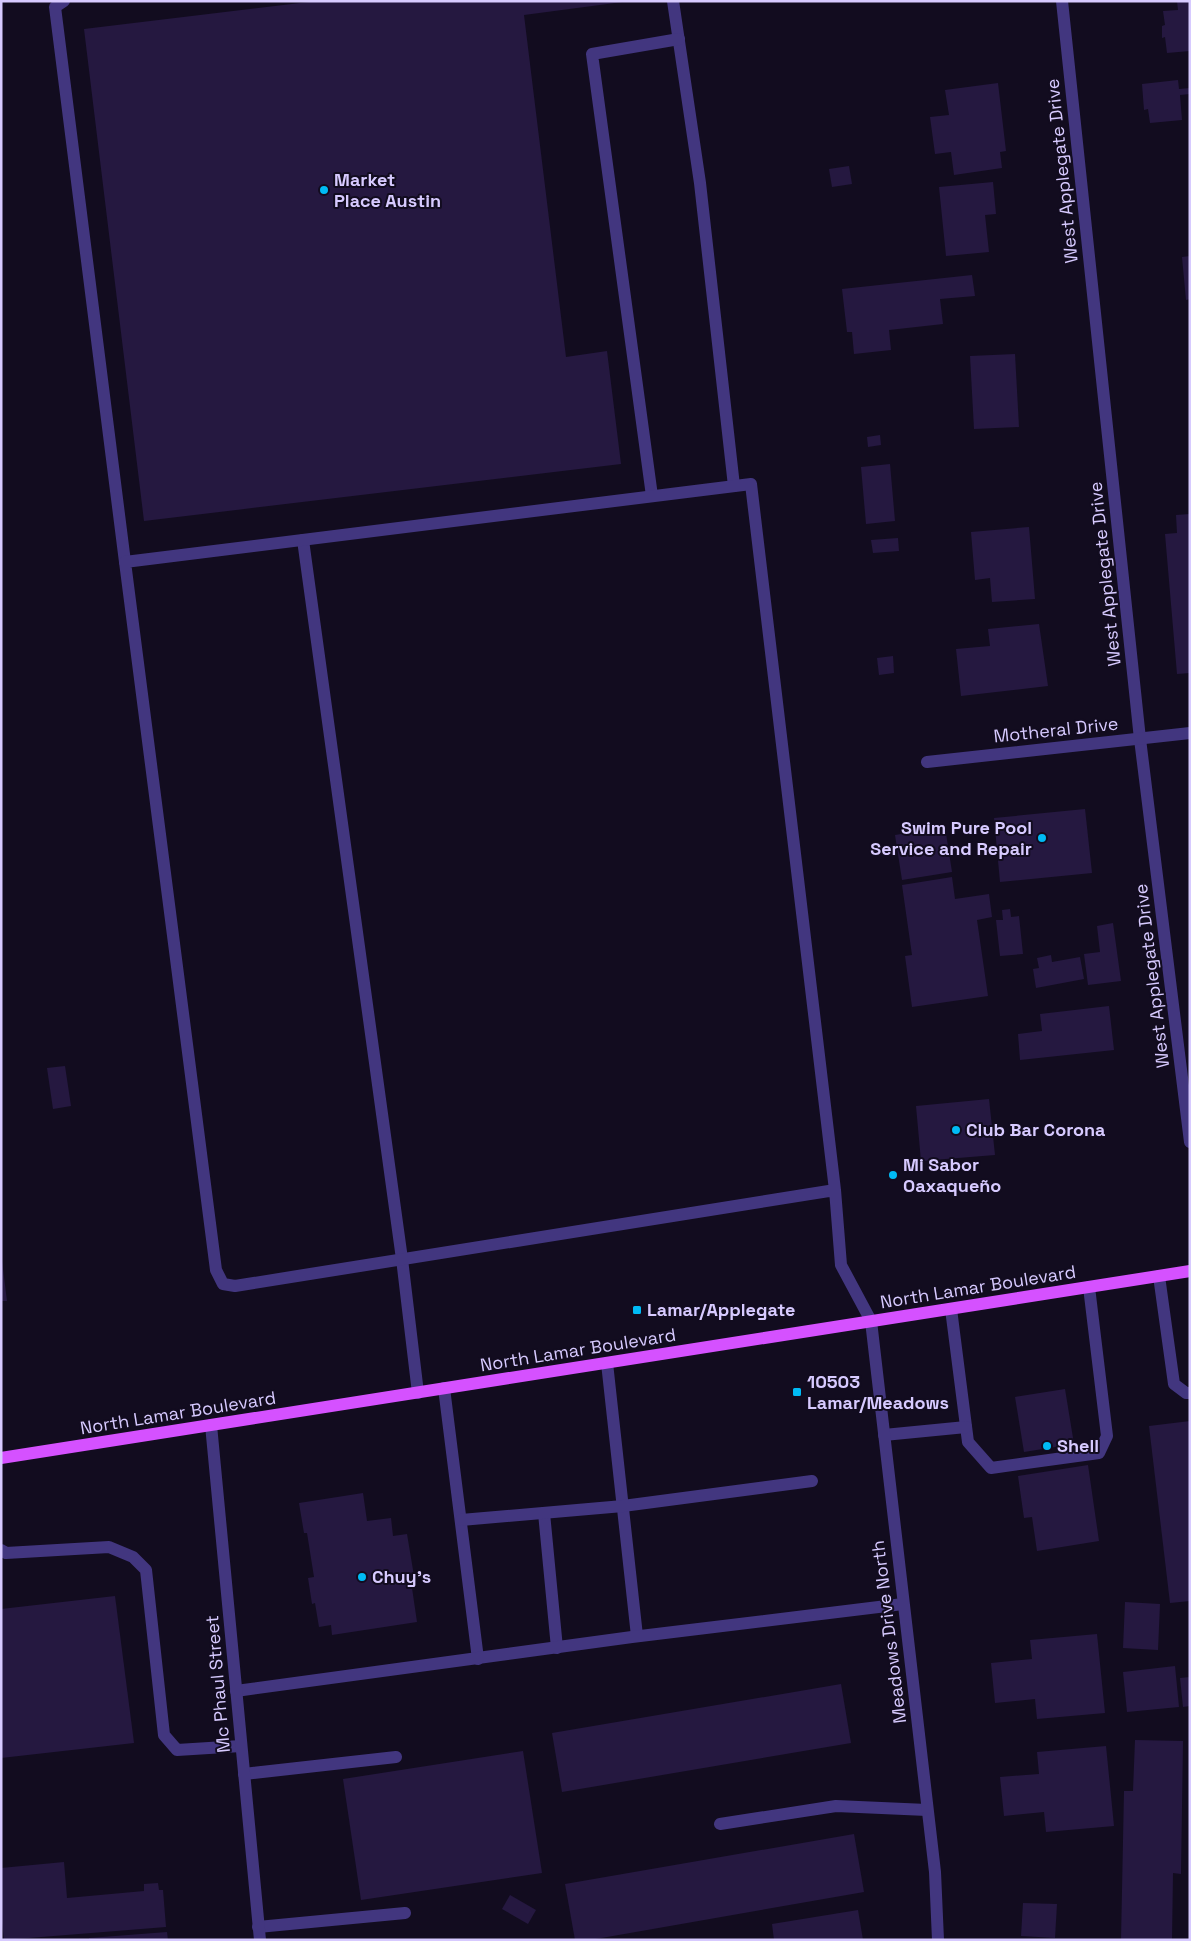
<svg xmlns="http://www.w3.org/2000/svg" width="1191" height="1941" viewBox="0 0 1191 1941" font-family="'Space Grotesk',sans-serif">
	<rect width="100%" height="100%" fill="#120c1f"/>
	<!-- building -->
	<g fill="#251840">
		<polygon points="317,1 630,1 524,15 566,357 607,351 621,464 144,521 84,29"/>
		<polygon points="1177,1 1190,1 1190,51 1167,53 1165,37 1162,38 1162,26 1165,25 1163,11 1178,10"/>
		<polygon points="1178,80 1179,89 1190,88 1190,94 1180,95 1182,120 1150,123 1148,109 1144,110 1142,84"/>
		<polygon points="998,83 1006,151 1000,152 1002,168 954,175 951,152 935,154 930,117 949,115 945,90"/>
		<polygon points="849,166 852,184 832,187 829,169"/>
		<polygon points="993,182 996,214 985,215 989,252 946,256 939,187"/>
		<polygon points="1190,256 1190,299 1186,300 1182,257"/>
		<polygon points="972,275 975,296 940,299 943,324 889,330 891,350 854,354 852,332 847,332 842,289"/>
		<polygon points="1015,354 1019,427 974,429 970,356"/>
		<polygon points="880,435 881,445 868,447 867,437"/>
		<polygon points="890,464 895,521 866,524 861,467"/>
		<polygon points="1190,514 1190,673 1177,674 1165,534 1177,533 1176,515"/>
		<polygon points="1029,527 1035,599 992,602 990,578 975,580 971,532"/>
		<polygon points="898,538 899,551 873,553 871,540"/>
		<polygon points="1039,624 1048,686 961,696 956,649 990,646 988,629"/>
		<polygon points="893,656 894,673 879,675 877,658"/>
		<polygon points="1085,809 1092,873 1000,882 994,818"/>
		<polygon points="945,827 952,872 902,880 895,835"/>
		<polygon points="952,877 955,899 989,894 992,917 977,920 988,996 912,1007 905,956 912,955 902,885"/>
		<polygon points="1010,909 1011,917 1019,916 1023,954 1000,956 996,920 1003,920 1002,910"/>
		<polygon points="1113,923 1121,981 1088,985 1084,954 1100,952 1097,926"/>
		<polygon points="1051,955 1052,962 1080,957 1084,979 1036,988 1033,969 1039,968 1037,958"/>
		<polygon points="1109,1006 1114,1050 1020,1060 1018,1034 1042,1031 1040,1014"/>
		<polygon points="65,1066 71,1106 53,1109 47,1068"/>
		<polygon points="989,1099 995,1155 921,1161 916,1106"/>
		<polygon points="1,1253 7,1301 1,1301"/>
		<polygon points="1065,1389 1074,1444 1024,1452 1015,1397"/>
		<polygon points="1190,1421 1190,1601 1170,1603 1149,1426"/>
		<polygon points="1088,1465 1099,1541 1037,1551 1032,1517 1024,1518 1018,1476"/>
		<polygon points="363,1493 367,1521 391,1518 393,1536 407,1534 416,1588 412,1588 417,1622 332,1635 331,1625 319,1627 315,1603 312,1604 308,1578 314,1577 307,1533 304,1533 299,1503"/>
		<polygon points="115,1596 134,1743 1,1758 1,1609"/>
		<polygon points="1125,1602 1160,1604 1158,1650 1123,1648"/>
		<polygon points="1097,1634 1105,1713 1037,1719 1035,1699 995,1703 991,1663 1032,1659 1030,1640"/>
		<polygon points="1175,1666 1179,1707 1127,1712 1123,1672"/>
		<polygon points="1190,1677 1190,1706 1183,1707 1180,1678"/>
		<polygon points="841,1684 851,1743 562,1792 552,1733"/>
		<polygon points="1135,1740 1183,1741 1181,1874 1173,1873 1172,1940 1121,1940 1124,1791 1133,1791"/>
		<polygon points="1106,1746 1114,1826 1046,1832 1044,1812 1004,1816 1000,1777 1039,1774 1037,1752"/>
		<polygon points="523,1751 542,1873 361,1900 343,1779"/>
		<polygon points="854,1834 864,1892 590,1940 575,1940 565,1884"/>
		<polygon points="64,1862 67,1898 144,1891 144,1884 158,1883 159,1890 163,1890 166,1927 4,1940 1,1915 1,1868"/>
		<polygon points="510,1895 536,1910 528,1924 502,1909"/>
		<polygon points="1023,1903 1057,1904 1055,1938 1021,1936"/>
		<polygon points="858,1910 863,1940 774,1940 772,1924"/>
		<polygon points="167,1932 168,1940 89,1940 89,1938"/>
	</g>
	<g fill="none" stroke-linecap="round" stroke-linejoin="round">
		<!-- lane -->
		<g stroke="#42367f" stroke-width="12">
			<polyline points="64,1 55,7 125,562"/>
			<polyline points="673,1 700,183 734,486"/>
			<polyline points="652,496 592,54 679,39"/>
			<polyline points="303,540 402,1259 418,1393"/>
			<polyline points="835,1190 235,1286 223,1284 216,1270 125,562 751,484 835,1190 841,1265 871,1321"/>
			<polyline points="1159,1276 1174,1384 1186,1393 1190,1393"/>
			<polyline points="951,1309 968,1442 991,1468 1099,1453 1107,1436 1089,1287"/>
			<polyline points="607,1363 637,1636"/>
			<polyline points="444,1388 478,1659"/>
			<polyline points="884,1435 966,1427"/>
			<polyline points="544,1513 557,1648"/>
			<polyline points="461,1520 623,1506 812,1481"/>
			<polyline points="1,1550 6,1553 109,1547 133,1557 146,1570 164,1735 177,1750 241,1746"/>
			<polyline points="236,1691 632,1637 903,1604"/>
			<polyline points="244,1774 396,1757"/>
			<polyline points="720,1824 836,1806 927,1810"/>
			<polyline points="258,1927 405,1913"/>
		</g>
		<!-- street -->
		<g stroke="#42367f" stroke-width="12">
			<polyline points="1062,1 1140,739 1190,1142"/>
			<polyline points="927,762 1190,733"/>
			<polyline points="871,1321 935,1872 938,1940"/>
			<polyline points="211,1425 260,1940"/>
		</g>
		<!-- primary -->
		<polyline stroke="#d551ff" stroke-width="12" points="1,1458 1190,1271"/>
	</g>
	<!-- markers -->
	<g fill="#00bbf5" stroke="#120c1f" stroke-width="2">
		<circle cx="324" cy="190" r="5"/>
		<circle cx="1042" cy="838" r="5"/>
		<circle cx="956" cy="1130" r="5"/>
		<circle cx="893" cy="1175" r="5"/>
		<rect x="632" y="1305" width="10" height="10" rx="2.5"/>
		<rect x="792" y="1387" width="10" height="10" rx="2.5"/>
		<circle cx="1047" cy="1446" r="5"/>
		<circle cx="362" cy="1577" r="5"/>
	</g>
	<g text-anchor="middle" stroke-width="4" stroke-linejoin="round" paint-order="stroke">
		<!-- street labels -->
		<g font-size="18" fill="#d7caff" stroke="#120c1f">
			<text transform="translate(1062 171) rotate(-96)" y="6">West Applegate Drive</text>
			<text transform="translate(1105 574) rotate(-96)" y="6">West Applegate Drive</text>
			<text transform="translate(1056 730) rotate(-6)" y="6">Motheral Drive</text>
			<text transform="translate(1152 976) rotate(-97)" y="6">West Applegate Drive</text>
			<text transform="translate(978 1287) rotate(-9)" y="6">North Lamar Boulevard</text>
			<text transform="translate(578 1350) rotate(-9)" y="6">North Lamar Boulevard</text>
			<text transform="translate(178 1413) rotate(-9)" y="6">North Lamar Boulevard</text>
			<text transform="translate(889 1632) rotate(-97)" y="6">Meadows Drive North</text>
			<text transform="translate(218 1684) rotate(-95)" y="6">Mc Phaul Street</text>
		</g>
		<!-- poi labels -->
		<g font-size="18" font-weight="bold" fill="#d7caff" stroke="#120c1f" text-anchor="start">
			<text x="334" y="186">Market<tspan x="334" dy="21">Place Austin</tspan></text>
			<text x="1032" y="834" text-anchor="end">Swim Pure Pool<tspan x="1032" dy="21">Service and Repair</tspan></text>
			<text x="966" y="1136">Club Bar Corona</text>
			<text x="903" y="1171">Mi Sabor<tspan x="903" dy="21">Oaxaqueño</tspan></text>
			<text x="647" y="1316">Lamar/Applegate</text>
			<text x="807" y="1388">10503<tspan x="807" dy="21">Lamar/Meadows</tspan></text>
			<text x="1057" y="1452">Shell</text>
			<text x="372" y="1583">Chuy's</text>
		</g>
	</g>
	<!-- border -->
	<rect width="1191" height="1941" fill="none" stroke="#d7caff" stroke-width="5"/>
</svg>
